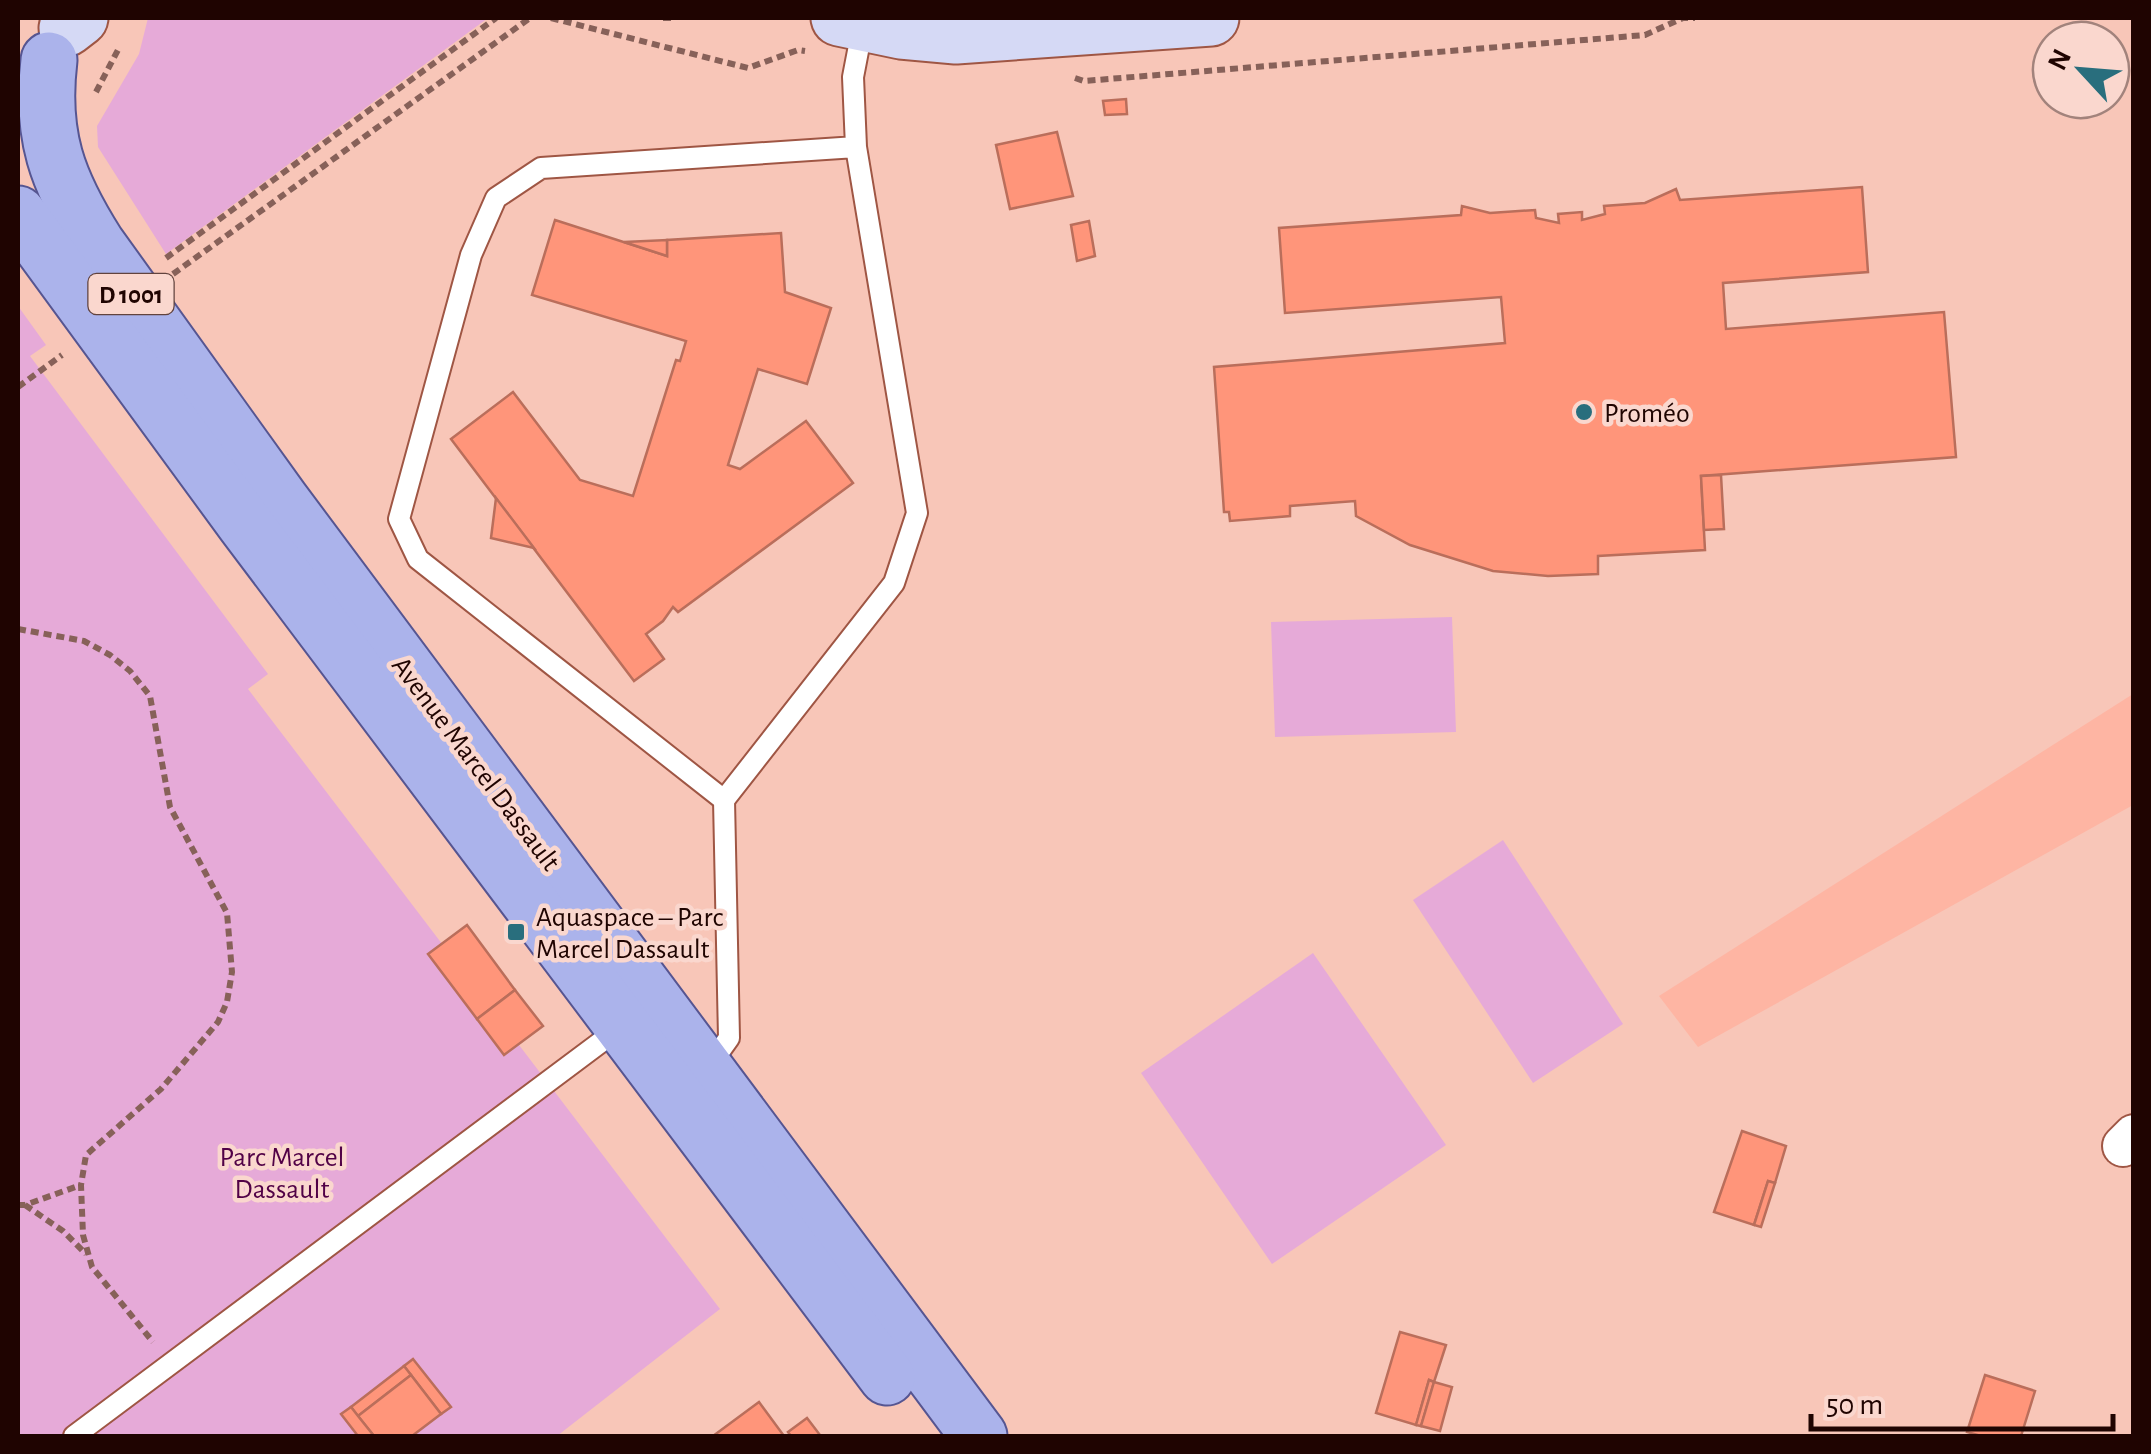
<svg xmlns="http://www.w3.org/2000/svg" width="2151" height="1454" viewBox="0 0 2151 1454" font-family="'Alegreya Sans',sans-serif">
	<rect width="100%" height="100%" fill="#f8c6b8"/>
	<!-- built -->
	<polygon fill="#feb5a3" points="2133,694 2133,805 1698,1047 1659,996"/>
	<!-- green -->
	<g fill="#e6aad8">
		<polygon points="148,18 488,18 166,254 98,147 97,126 139,54"/>
		<polygon points="18,306 46,345 30,356 268,674 248,689 720,1309 557,1436 18,1436"/>
		<polygon points="1452,617 1456,732 1275,737 1271,622"/>
		<polygon points="1503,840 1623,1024 1533,1083 1413,900"/>
		<polygon points="1313,953 1446,1145 1272,1264 1141,1073"/>
	</g>
	<!-- building -->
	<g fill="#ff957a" stroke="#ba6e5b" stroke-width="2.5">
		<polygon points="1126,99 1127,114 1105,115 1103,101"/>
		<polygon points="1057,132 1073,196 1010,209 996,145"/>
		<polygon points="1862,187 1868,272 1723,283 1726,329 1944,312 1956,457 1701,476 1705,550 1598,556 1598,574 1548,576 1493,571 1410,545 1356,516 1355,501 1290,506 1290,516 1230,521 1229,512 1224,512 1214,367 1505,343 1501,297 1285,313 1279,228 1461,215 1462,206 1490,213 1535,210 1536,218 1559,223 1558,214 1582,212 1582,220 1605,214 1604,206 1645,203 1676,189 1680,200"/>
		<polygon points="555,220 667,256 667,240 781,233 785,292 831,308 807,384 758,369 728,465 740,469 806,421 853,483 678,612 673,607 663,621 646,634 664,659 634,681 451,439 513,392 580,480 633,496 676,360 680,361 686,341 532,295"/>
		<polygon points="1089,221 1095,256 1077,261 1071,225"/>
		<polygon points="667,240 667,256 624,242"/>
		<polygon points="1721,475 1724,529 1704,530 1701,476"/>
		<polygon points="496,498 534,548 491,538"/>
		<polygon points="467,925 515,990 477,1019 428,954"/>
		<polygon points="515,990 543,1026 504,1055 477,1019"/>
		<polygon points="1742,1131 1786,1146 1775,1183 1768,1181 1754,1225 1714,1212"/>
		<polygon points="1768,1181 1775,1183 1761,1227 1754,1225"/>
		<polygon points="1400,1332 1446,1345 1434,1382 1429,1380 1416,1425 1376,1413"/>
		<polygon points="413,1359 451,1407 441,1414 404,1366"/>
		<polygon points="404,1366 411,1375 358,1416 351,1407"/>
		<polygon points="411,1375 441,1414 412,1436 374,1436 358,1416"/>
		<polygon points="1985,1375 2035,1391 2021,1436 1981,1436 1967,1432"/>
		<polygon points="1429,1380 1434,1382 1421,1426 1416,1425"/>
		<polygon points="1434,1382 1452,1387 1440,1431 1421,1426"/>
		<polygon points="759,1402 784,1436 713,1436"/>
		<polygon points="351,1407 358,1416 374,1436 358,1436 341,1414"/>
		<polygon points="807,1418 820,1435 791,1436 788,1432"/>
	</g>
	<g fill="none" stroke-linecap="round" stroke-linejoin="round">
		<defs>
			<g id="lane">
				<polyline points="856,147 541,168 496,198 471,255 399,519 418,559 724,800 894,583 917,513 856,147 853,77 863,25"/>
				<polyline points="705,1062 719,1052 729,1038 724,800"/>
				<polyline points="74,1436 621,1027"/>
			</g>
			<polyline id="street" points="2123,1146 2134,1135"/>
			<g id="secondary">
				<polyline points="839,18 901,31 956,36 1211,18"/>
				<polyline points="67,28 80,18"/>
			</g>
			<g id="primary">
				<path d="M49,60c-9,75 8,121 48,184l184,256 698,936"/>
				<polyline points="18,214 245,524 887,1377"/>
			</g>
		</defs>
		<!-- lane casing -->
		<use href="#lane" stroke="#9f5644" stroke-width="24"/>
		<!-- street casing -->
		<use href="#street" stroke="#9f5644" stroke-width="44"/>
		<!-- secondary casing -->
		<use href="#secondary" stroke="#9f5644" stroke-width="59"/>
		<!-- primary casing -->
		<use href="#primary" stroke="#565591" stroke-width="59"/>
		<!-- path -->
		<g stroke="#876159" stroke-width="6" stroke-dasharray="8 5" stroke-linecap="butt">
			<polyline points="551,18 748,68 798,50 805,51"/>
			<polyline points="663,18 672,18"/>
			<polyline points="1075,78 1084,81 1645,35 1683,18 1695,18"/>
			<polyline points="96,92 120,46"/>
			<polyline points="166,258 496,18"/>
			<polyline points="173,274 530,18"/>
			<polyline points="18,387 62,355"/>
			<polyline points="18,629 84,641 110,655 130,671 150,696 170,807 227,913 232,972 227,1002 218,1022 161,1089 86,1155 81,1185 83,1235 92,1267 153,1342"/>
			<polyline points="18,1205 25,1205 81,1185"/>
			<polyline points="25,1205 63,1231 86,1254"/>
		</g>
		<!-- lane -->
		<use href="#lane" stroke="#fff" stroke-width="20"/>
		<!-- street -->
		<use href="#street" stroke="#fff" stroke-width="40"/>
		<!-- secondary -->
		<use href="#secondary" stroke="#d5d9f5" stroke-width="55"/>
		<!-- primary -->
		<use href="#primary" stroke="#abb3eb" stroke-width="55"/>
	</g>
	<!-- markers -->
	<g fill="#296e7d" stroke="#fad7ce" stroke-width="4">
		<circle cx="1584" cy="412" r="10"/>
		<rect x="506" y="922" width="20" height="20" rx="5"/>
	</g>
	<g text-anchor="middle" stroke-width="9" stroke-linejoin="round" paint-order="stroke">
		<!-- shield labels -->
		<rect fill="#fad7ce" stroke="#61433e" stroke-width="2.5" x="88.5" y="274" width="85" height="40" rx="8"/>
		<g font-size="25" font-weight="bold" fill="#1f0401">
			<text x="131" y="303">D 1001</text>
		</g>
		<!-- poi labels -->
		<g font-size="28" fill="#1f0401" stroke="#fad7ce" text-anchor="start">
			<text x="1604" y="422">Proméo</text>
			<text x="536" y="926">Aquaspace – Parc<tspan x="536" dy="32">Marcel Dassault</tspan></text>
		</g>
		<!-- street labels -->
		<g font-size="28" fill="#1f0401" stroke="#fad7ce">
			<text transform="translate(477 763) rotate(53)" y="10">Avenue Marcel Dassault</text>
		</g>
		<!-- park labels -->
		<g font-size="28" fill="#510146" stroke="#fad7ce">
			<text x="282" y="1166">Parc Marcel<tspan x="282" dy="32">Dassault</tspan></text>
		</g>
	</g>
	<!-- border -->
	<rect width="2151" height="1454" fill="none" stroke="#1f0401" stroke-width="40"/>
	<!-- north arrow -->
	<g transform="translate(2081 70) rotate(296)"><circle r="48" fill="#fad7ce" stroke="#a2837c" stroke-width="2.5"/>
	<path d="M0-8L18 38L0 25L-18 38Z" fill="#296e7d"/>
	<text y="-15" font-size="28" font-weight="bold" text-anchor="middle" fill="#1f0401">N</text>
	</g>
	<!-- scale -->
	<path d="M1811 1414v15h302v-15" fill="none" stroke="#1f0401" stroke-width="5"/>
	<text x="1826" y="1414" font-size="30" fill="#1f0401" stroke="#fad7ce" stroke-width="8" paint-order="stroke">50 m</text>
</svg>
